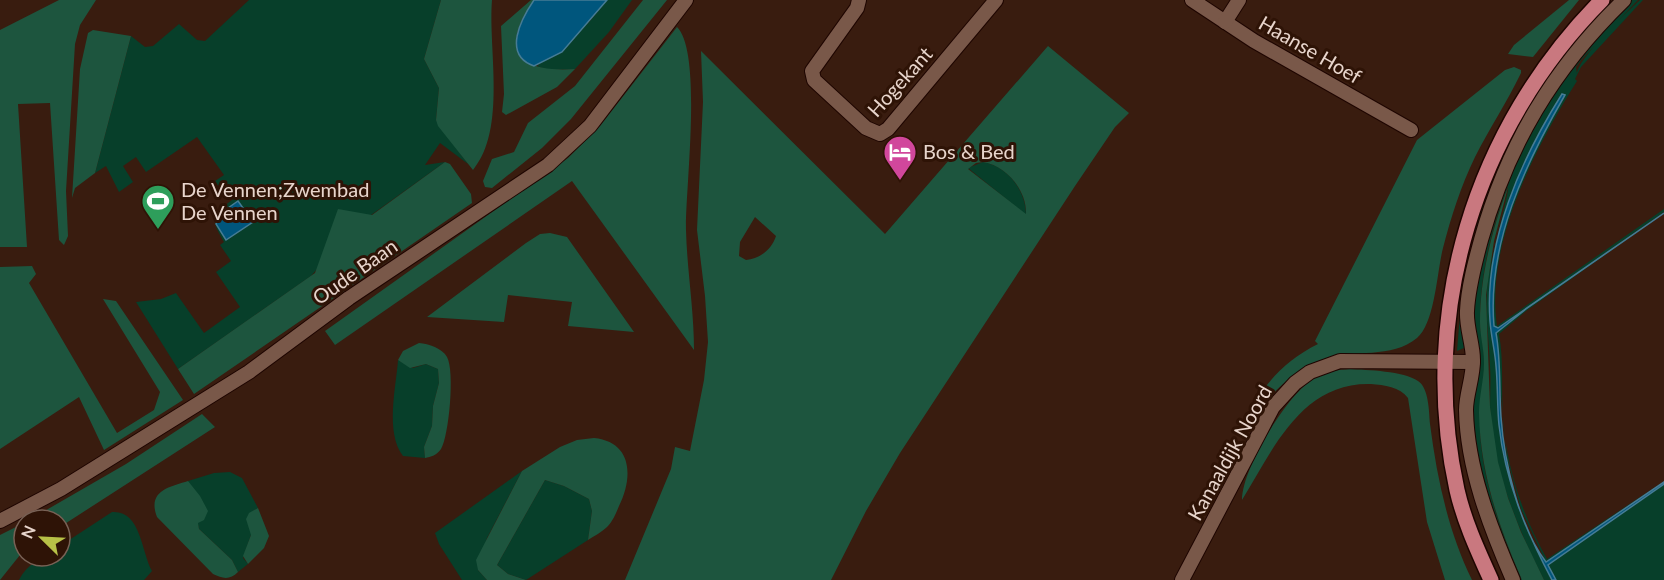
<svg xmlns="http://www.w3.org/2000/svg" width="1664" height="580" viewBox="0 0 1664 580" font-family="Lato,sans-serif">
	<rect width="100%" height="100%" fill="#391c0f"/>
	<!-- green -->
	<g fill="#073f2a">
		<path d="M249,0h192l-17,59 15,29 -3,32 32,44 -28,-21 -15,22 20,-3 -120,86 -8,21 -6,7 -133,93 -42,-67 25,-3 15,-6 28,40 36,-26 -24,-35 15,-11 -11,-16 4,-3c-17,-28 -9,-28 13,-46l-3,-4 -8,5 -11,-16 9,-6 -27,-38 -51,35 -10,-15 -13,9 10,16 -14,10 -13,-26 -11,7 36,-137 14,11 8,-1 26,-22 18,16 8,1z"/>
		<polygon points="607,0 632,0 609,32 575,69 547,70 537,66 589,22"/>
		<path d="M1629,0h9l-56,59 -6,8 1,7c1,-16 49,-61 63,-74h3l-62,67 -6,12 2,2c-42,67 -92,163 -80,245l167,-117v3l-167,116 -3,-2c-6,-83 30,-161 71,-230l-3,-2c-38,60 -69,133 -72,205 -1,23 5,44 6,67 2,20 1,40 3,60 6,55 27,105 53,154h-8c-27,-53 -52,-112 -54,-173 0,-14 1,-27 0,-41 -1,-30 -6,-57 -2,-86 2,-18 21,-86 20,-93 -17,41 -28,90 -28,134 0,12 4,25 4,37 1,29 -6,57 -3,87 5,46 22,92 41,135h-5l-29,-74 -15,-73 -1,-115 5,-42 27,-95 47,-89z"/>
		<polygon points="1554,70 1495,181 1466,347 1457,351 1462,290 1479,215 1499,162 1525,112"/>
		<path d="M983,162c25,4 43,29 43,53l-58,-47z"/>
		<path d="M1664,213l-138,98 -27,23c5,27 2,56 4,84 3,48 20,99 44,141l117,-78 -118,81 -25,-53 -14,-51 -12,-125 31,-24z"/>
		<path d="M398,360l15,8 13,-4 12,5 1,14 -6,23 -1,20 -8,21 1,11 -22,-2c-18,-24 -7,-68 -5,-96z"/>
		<polygon points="522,471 487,538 478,570 487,580 462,580 439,544 435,533"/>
		<polygon points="230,472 242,478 258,508 253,511 251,535 243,558 248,564 238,572 232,560 199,529 188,481 214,473"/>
		<polygon points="545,480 564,486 589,499 592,511 588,540 526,580 508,574 497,565"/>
		<polygon points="1664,484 1664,580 1556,580 1547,565"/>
		<path d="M112,512c29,-2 29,39 40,59l-8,9h-125c9,-17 23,-24 41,-24v-10z"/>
	</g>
	<!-- forest -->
	<g fill="#1d553e" fill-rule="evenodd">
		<polygon points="59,0 96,0 80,25 75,44 66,191 68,236 64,245 59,240 50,103 18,104 27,247 0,247 0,30"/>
		<path d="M441,0h51c-4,49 15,129 -19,170l-35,-44 -2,-6 3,-32 -15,-29z"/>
		<path d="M531,0h3c-35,50 -17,73 41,69l-18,18 -51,28 -4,-3 2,-18 -3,-68z"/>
		<polygon points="643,0 667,0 571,119 542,148 492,188 485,187 483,181 492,159 514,152 528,123 575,86"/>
		<polygon points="1569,0 1579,0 1533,57 1508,54 1514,45"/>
		<path d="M677,27c26,26 8,163 9,203 1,40 8,80 8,120l-122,-169 -237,164 -10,-14 243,-173 32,-32z"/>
		<polygon points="93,30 131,36 95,173 75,188 72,198 80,69 88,33"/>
		<path d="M1048,46l81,67 -14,14 -40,59 -175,267 -34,58 -35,69h-206l46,-111 4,-22 15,4 14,-71 4,-38 -3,-46 -8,-66 6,-128 -2,-51 184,183zM983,162c24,4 44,29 43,52l-58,-45 8,-6zM755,217l21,19c-4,13 -16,23 -30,24l-7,-4 1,-14z"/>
		<path d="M1514,67l7,3v3c-14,29 -32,56 -46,84 -14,29 -24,60 -32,91 -6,23 -8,75 -26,90 -25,21 -64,11 -93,21 -34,11 -59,43 -83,69 18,-38 39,-65 77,-84l-3,-3 102,-201 88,-70z"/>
		<polygon points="445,162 450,164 471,194 472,203 194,394 178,369 315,273 338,209 372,215"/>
		<path d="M1508,187l-14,54 -8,54 4,112 8,55 10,36 13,34 23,48h-22l-3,-7c-22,-51 -39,-104 -40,-160 0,-17 5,-33 5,-50 0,-14 -4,-27 -4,-41 0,-45 12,-93 28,-135z"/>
		<polygon points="550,233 567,237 634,332 568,326 572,302 508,295 504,322 427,317 526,243 540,234"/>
		<polygon points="32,266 36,274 29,283 117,433 154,410 160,392 103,299 116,301 183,400 104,450 79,397 0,449 0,267"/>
		<path d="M419,343c10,1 23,5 28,14 8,14 2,79 -6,92 -4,6 -10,8 -16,9l-1,-11 8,-21 1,-20 6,-23 -1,-14 -12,-5 -16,4 -12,-8 5,-9z"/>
		<path d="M1350,369c17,1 54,2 68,12 11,7 11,31 12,43 7,54 18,107 42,156h-27l-18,-58 -19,-124c-8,-11 -24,-13 -37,-14 -70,-2 -98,66 -129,116 0,-32 45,-105 72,-122 11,-7 24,-8 36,-9z"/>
		<polygon points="202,414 215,427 60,527 60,520 29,520 126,464"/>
		<path d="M594,438c39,4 39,40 25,68 -3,7 -6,15 -12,21 -5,5 -13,9 -19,13l4,-29 -3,-12 -25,-13 -19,-6 -48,85 11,9 18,6h-39l-9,-10 -2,-10 46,-89 38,-24 17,-7z"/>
		<path d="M188,481l12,15 8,15 -4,9 -6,3 1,6 33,31 6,12c-8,8 -15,7 -25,2l-56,-57c-10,-26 12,-30 31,-36z"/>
		<polygon points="258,508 269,536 264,548 248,564 243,556 251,535 246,519 249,513"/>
		<polygon points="24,523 24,550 0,580 0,535"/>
	</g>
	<!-- water -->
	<g fill="#00567d" stroke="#467c95" stroke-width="1.5">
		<path d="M534,0h73l-45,52 -28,14c-32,-11 -13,-47 0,-66z"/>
		<path d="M1562,94l3,1c-40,69 -78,149 -71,231l4,2 166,-115 -138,96 -30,24c5,27 3,56 5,84 3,44 18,110 45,145l118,-80v2l-116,81 8,15h-4c-26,-49 -47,-99 -53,-155 -2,-19 -1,-39 -3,-59 -1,-15 -5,-30 -6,-45 -6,-79 31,-162 72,-227z"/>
		<polygon points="238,201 253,222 226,240 216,224 221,213"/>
	</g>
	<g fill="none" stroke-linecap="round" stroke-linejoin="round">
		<defs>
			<g id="street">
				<polyline points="859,0 857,8 812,71 814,80 866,128 880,134 888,129 996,0"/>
				<polyline points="1192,0 1254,41 1411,130"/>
				<polyline points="1225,22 1239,0"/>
				<polyline points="0,521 61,489 249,372 349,298 548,165 590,126 686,0"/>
				<polyline points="1182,580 1273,407 1295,383 1310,372 1340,361 1473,362"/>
				<path d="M1513,580c-23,-53 -46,-112 -47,-170 0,-16 7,-31 7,-50 0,-16 -7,-33 -6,-49 1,-23 8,-49 14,-71 27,-96 72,-171 143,-240"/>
			</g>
			<path id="primary" d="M1491,580c-13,-29 -27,-59 -34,-90 -39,-177 18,-362 145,-490"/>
		</defs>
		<!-- street casing -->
		<use href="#street" stroke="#1e0500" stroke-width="16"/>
		<!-- primary casing -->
		<use href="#primary" stroke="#1e0500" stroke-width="18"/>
		<!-- street -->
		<use href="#street" stroke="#795849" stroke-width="14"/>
		<!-- primary -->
		<use href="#primary" stroke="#c9787f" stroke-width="15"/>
	</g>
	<!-- icons -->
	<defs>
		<symbol id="hotel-pin" viewBox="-11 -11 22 30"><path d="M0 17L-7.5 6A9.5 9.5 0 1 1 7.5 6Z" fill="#d1479c" stroke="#2e1306"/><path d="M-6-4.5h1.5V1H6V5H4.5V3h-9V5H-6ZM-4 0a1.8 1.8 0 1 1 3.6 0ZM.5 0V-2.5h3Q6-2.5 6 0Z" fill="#fff"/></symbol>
		<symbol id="stadium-pin" viewBox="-11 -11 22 30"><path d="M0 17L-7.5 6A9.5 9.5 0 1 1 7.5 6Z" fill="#2e9e5b" stroke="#2e1306"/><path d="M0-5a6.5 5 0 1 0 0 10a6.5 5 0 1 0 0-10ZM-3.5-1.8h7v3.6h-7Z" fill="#fff"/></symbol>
	</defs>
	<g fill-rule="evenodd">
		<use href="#hotel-pin" x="881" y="133" width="38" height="52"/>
		<use href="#stadium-pin" x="139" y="182" width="38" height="52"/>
	</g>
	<g text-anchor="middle" stroke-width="6" stroke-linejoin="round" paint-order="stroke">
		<!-- street labels -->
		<g font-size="20" fill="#e8d5cc" stroke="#2e1306">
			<text transform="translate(1310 50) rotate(30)" y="7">Haanse Hoef</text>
			<text transform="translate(900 82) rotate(-48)" y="7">Hogekant</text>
			<text transform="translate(355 272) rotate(-35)" y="7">Oude Baan</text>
			<text transform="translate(1230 453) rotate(-61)" y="7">Kanaaldijk Noord</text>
		</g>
		<!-- poi labels -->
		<g font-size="20" fill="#e8d5cc" stroke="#2e1306" text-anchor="start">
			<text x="923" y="159">Bos &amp; Bed</text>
			<text x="181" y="197">De Vennen;Zwembad<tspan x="181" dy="23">De Vennen</tspan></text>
		</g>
	</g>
	<!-- north arrow -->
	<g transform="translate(42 538) rotate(294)"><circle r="28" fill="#2e1306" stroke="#786155" stroke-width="1.5"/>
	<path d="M0-4.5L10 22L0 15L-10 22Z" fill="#b8c147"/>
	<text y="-9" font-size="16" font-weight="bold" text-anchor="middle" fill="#e8d5cc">N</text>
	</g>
</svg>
